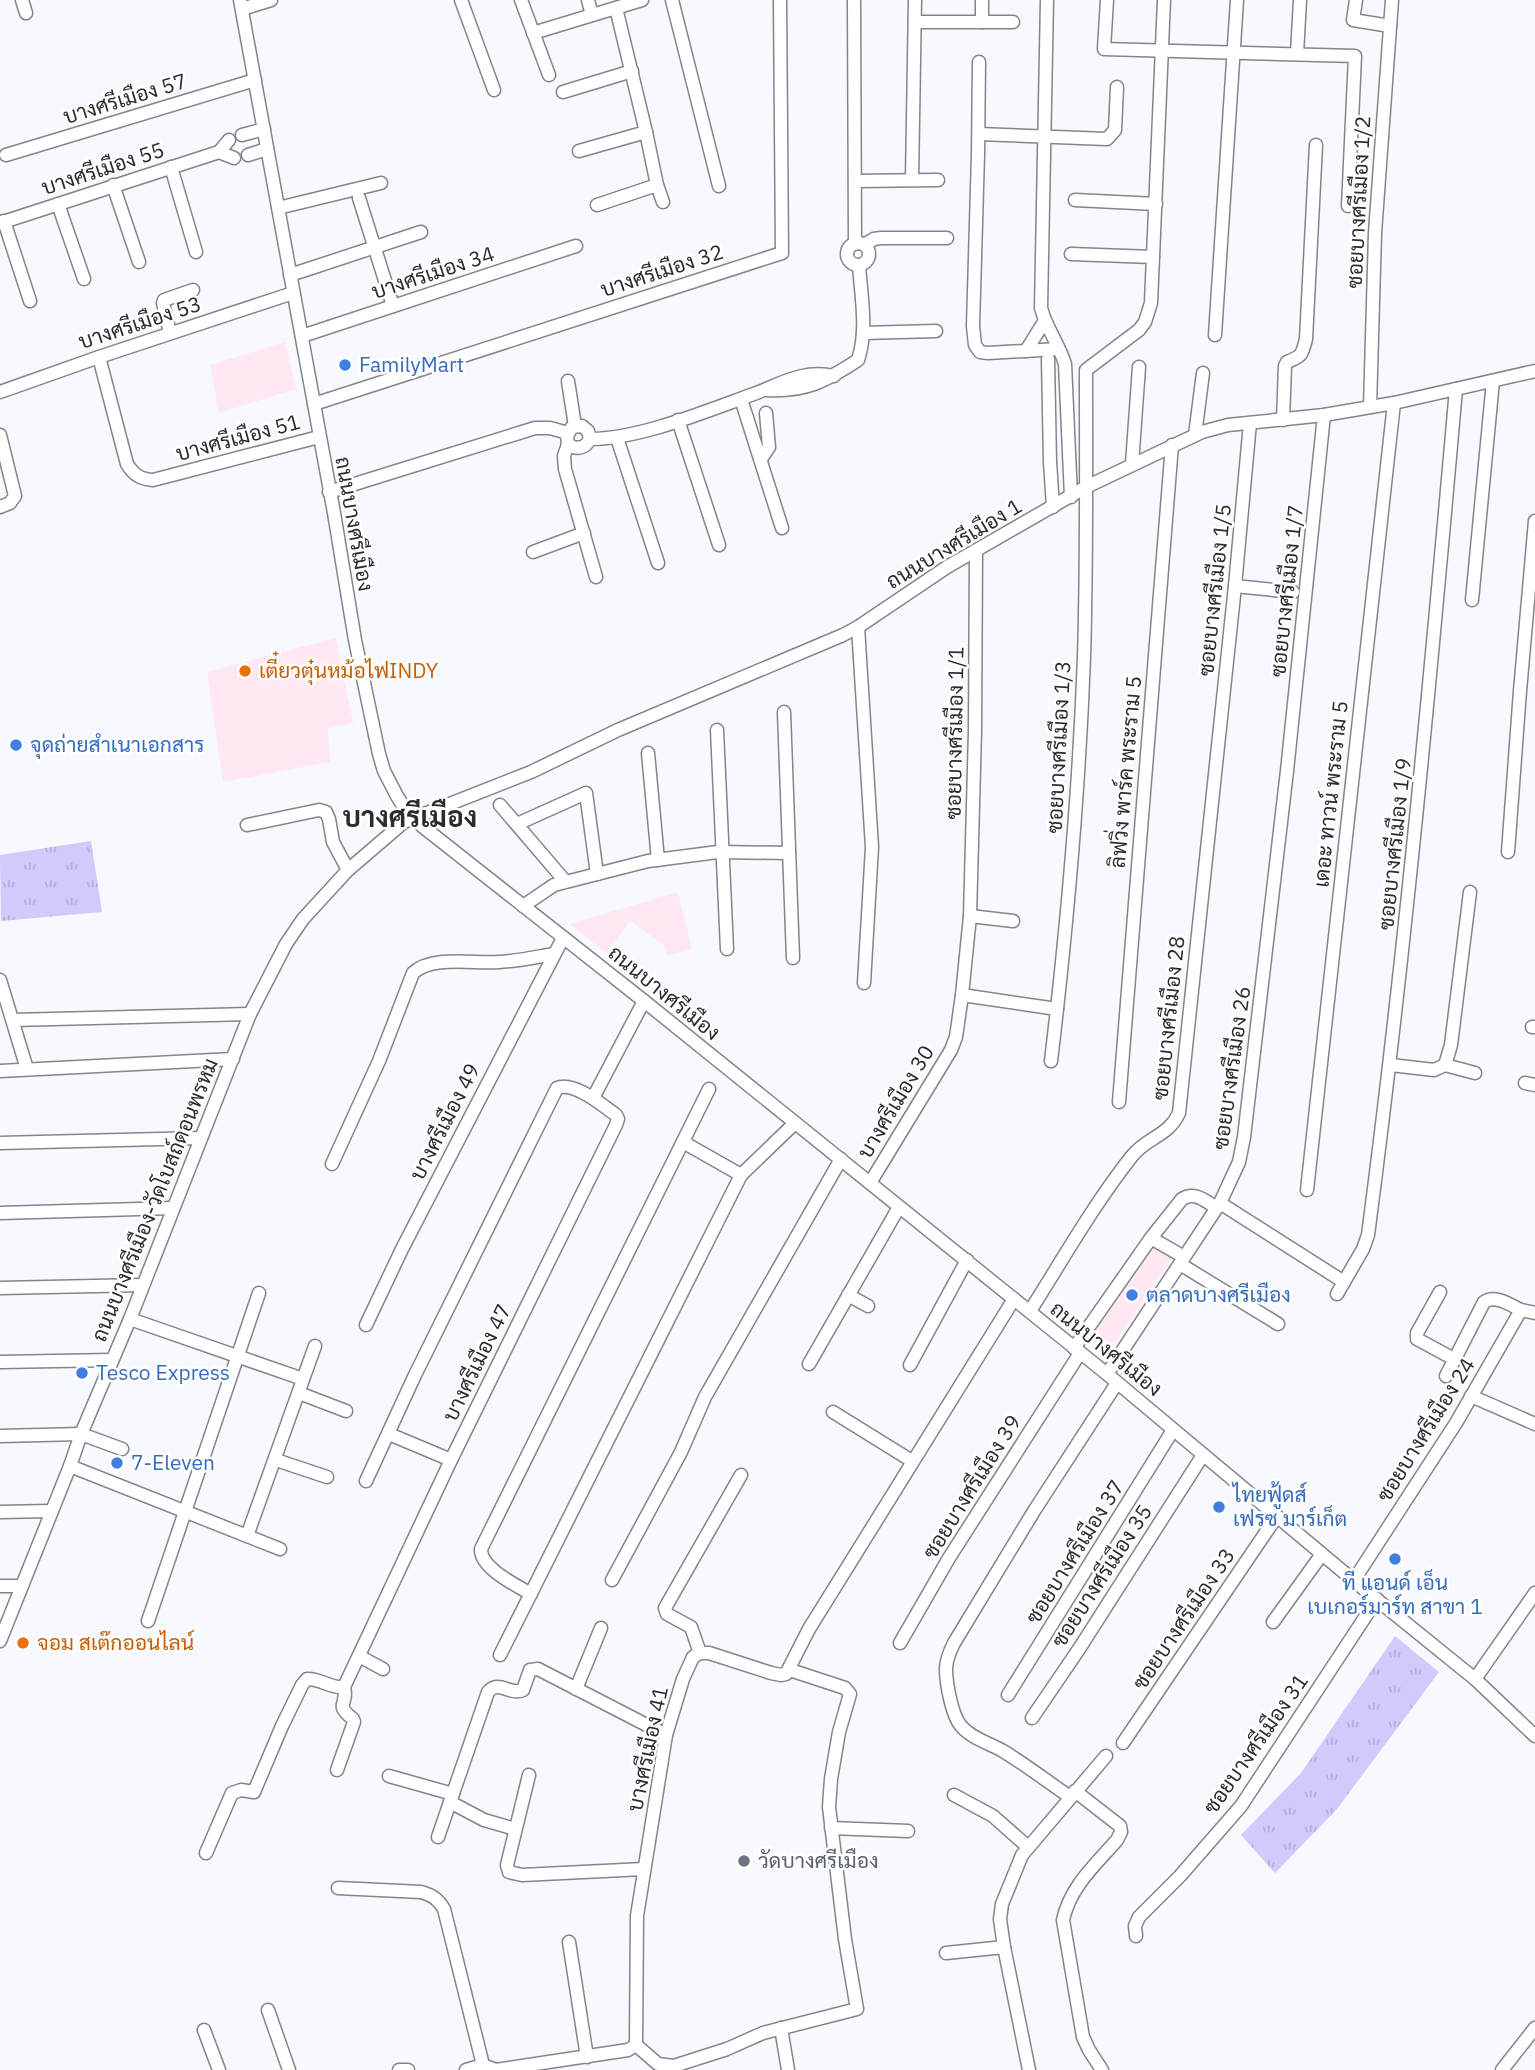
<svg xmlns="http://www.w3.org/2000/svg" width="1535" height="2070" viewBox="0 0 1535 2070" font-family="'IBM Plex Sans',Sarabun,sans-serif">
	<defs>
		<pattern id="grass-tufts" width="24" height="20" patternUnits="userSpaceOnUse" patternTransform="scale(1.75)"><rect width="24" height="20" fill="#cfcbfd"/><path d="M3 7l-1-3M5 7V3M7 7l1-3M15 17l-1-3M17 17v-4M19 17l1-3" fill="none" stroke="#b2aed9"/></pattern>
	</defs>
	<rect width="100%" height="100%" fill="#f8f8ff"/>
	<!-- commercial -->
	<g fill="#ffe7f3">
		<polygon points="285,342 296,389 219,413 210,365"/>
		<polygon points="336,638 353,723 328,728 330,762 223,782 207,672"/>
		<polygon points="678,892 692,949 667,956 664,945 630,921 606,953 570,924"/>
		<polygon points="1151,1243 1172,1257 1113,1346 1092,1333"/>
	</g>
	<!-- grass -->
	<g fill="url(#grass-tufts)">
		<polygon points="91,841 102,912 1,921 0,855"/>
		<polygon points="1395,1636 1439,1672 1337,1809 1275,1873 1241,1835 1301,1773"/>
	</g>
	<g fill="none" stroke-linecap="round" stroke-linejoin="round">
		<defs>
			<g id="minor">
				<polyline points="22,0 26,13"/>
				<polyline points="240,0 334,513 355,640 379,754 384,771 397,796 402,804 422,826 644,1001 1107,1374 1365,1590 1475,1679 1535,1736"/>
				<polyline points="461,0 494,90"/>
				<polyline points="521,0 549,75"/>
				<polyline points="588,0 592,15"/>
				<polyline points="672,0 719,186"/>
				<polyline points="854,0 855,244"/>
				<path d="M1047,0l-6,308c5,20 18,36 24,56l6,133"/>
				<polyline points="1107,0 1104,49 1355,56 1348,206"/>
				<polyline points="1356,0 1353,20 1390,26"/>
				<polyline points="616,8 646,132 657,185 663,202"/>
				<polyline points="242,9 271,0"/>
				<polyline points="915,22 1013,22"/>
				<polyline points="982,22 982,0"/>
				<polyline points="533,33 642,0"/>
				<polyline points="1297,54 1300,0"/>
				<polyline points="979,62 978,154 973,326 975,345 980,352 988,353 1058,349"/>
				<polyline points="563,92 632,71"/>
				<polyline points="979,134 1107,139 1115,130 1117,87"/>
				<polyline points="242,135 264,129"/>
				<polyline points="579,151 646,132"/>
				<polyline points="219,152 234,158"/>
				<polyline points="6,155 255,80"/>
				<polyline points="248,155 267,149"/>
				<polyline points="171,167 196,252"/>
				<polyline points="912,179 915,0"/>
				<polyline points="856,181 938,180"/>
				<polyline points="113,185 139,262"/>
				<polyline points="359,198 393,306"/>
				<polyline points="1075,200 1156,204"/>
				<polyline points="58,204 84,279"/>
				<polyline points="597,205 657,185"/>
				<polyline points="278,208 381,183"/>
				<polyline points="4,221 30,301"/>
				<polyline points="0,223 219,152 229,140"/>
				<circle cx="858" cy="254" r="11"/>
				<polyline points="864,245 874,239 881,238 947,238"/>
				<polyline points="1071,254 1153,257"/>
				<polyline points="290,275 421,232"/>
				<polyline points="170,333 163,303 164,300 193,290"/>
				<polyline points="863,333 936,331"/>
				<polyline points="1215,335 1237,0"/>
				<polyline points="302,336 576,246"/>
				<polyline points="1026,351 1044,322"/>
				<path d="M99,357l28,107c7,11 13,15 26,16l166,-43"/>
				<polyline points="1048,359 1050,462 1053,507"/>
				<polyline points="568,381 575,426"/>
				<path d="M767,390c39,2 59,-9 91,-30 10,-30 3,-64 1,-95"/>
				<polyline points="0,392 99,357 293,293"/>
				<polyline points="741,399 782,528"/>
				<polyline points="314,404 782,253 780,0"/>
				<polyline points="1370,407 1375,233 1392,0"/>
				<polyline points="678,420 719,545"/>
				<path d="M1283,420l2,-54 2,-4c15,-6 15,-7 19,-23l10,-194"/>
				<polyline points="0,435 15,496 10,503 0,507"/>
				<polyline points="1195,435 1203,373"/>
				<polyline points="617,438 658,563"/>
				<path d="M590,439l-2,-8 -6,-5 -10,1 -5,9 1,8c8,6 17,5 22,-5 49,0 114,-27 161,-44 28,-10 51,-26 83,-19"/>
				<polyline points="568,444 564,456 565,469 596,577"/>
				<polyline points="761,459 769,447 766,413"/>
				<polyline points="1132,464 1139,367"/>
				<polyline points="329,492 535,428 550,428 568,433"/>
				<polyline points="533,552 584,533"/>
				<polyline points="1235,586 1293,592"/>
				<polyline points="1472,600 1493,381"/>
				<polyline points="858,627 872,847 864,983"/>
				<polyline points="784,712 793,958"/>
				<polyline points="717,730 727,949"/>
				<polyline points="648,753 658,860"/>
				<polyline points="500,805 565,881"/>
				<polyline points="517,824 586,793 597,874"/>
				<polyline points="247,825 319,810 326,812 329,819 333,842 348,870"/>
				<polyline points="1508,852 1520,691 1535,521"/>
				<polyline points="523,906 554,885 648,861 718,852 789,853"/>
				<polyline points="970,916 1013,921"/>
				<polyline points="0,980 27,1069"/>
				<polyline points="962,995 1057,1009"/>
				<polyline points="13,1020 250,1014"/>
				<polyline points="1532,1027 1535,1027"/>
				<path d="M1051,1061c16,-134 28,-269 33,-404 3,-96 2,-192 2,-287l53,-40 6,-8 6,-19 13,-303"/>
				<polyline points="1391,1065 1434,1070 1445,1065 1451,1045 1470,892"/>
				<polyline points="1445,1065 1475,1073"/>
				<polyline points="0,1071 233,1059"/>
				<polyline points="1525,1083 1535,1085"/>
				<polyline points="593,1098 644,1001"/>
				<polyline points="1119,1102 1172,445"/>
				<polyline points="683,1142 741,1175"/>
				<polyline points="0,1143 200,1138"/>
				<path d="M332,1164l47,-103 34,-88c19,-18 61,-9 86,-11 19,-1 37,-5 55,-8"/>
				<polyline points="870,1183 951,1050 956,1037 962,995 970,916 975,731 976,551"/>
				<polyline points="1307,1190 1394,403"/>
				<polyline points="1220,1203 1344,1282"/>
				<polyline points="0,1213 173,1208"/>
				<polyline points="1151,1238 1184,1257"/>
				<polyline points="1180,1264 1278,1324"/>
				<polyline points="0,1288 143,1285"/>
				<polyline points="1440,1292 1417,1333 1417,1339 1454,1359"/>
				<path d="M1337,1294l26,-45 5,-14c37,-281 63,-563 88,-846"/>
				<polyline points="848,1295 868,1306"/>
				<path d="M1030,1311c33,-52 64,-107 102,-155 16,-20 36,-19 47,-43l56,-527 15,-163"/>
				<polyline points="130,1319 303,1379"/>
				<polyline points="366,1325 402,1249 563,938"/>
				<path d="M1074,1348l77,-110 31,-39c13,-8 23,2 35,9"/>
				<polyline points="0,1362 112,1360"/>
				<polyline points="809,1364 899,1207"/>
				<polyline points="910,1365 967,1260"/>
				<polyline points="1107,1374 1220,1203 1239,1162 1244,1137 1287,771 1324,415"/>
				<path d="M1446,1376l38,-74c11,-8 26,3 37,8"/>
				<polyline points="299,1393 346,1411"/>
				<polyline points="1471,1396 1535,1424"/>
				<polyline points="833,1412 912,1461"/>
				<polyline points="389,1434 451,1460"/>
				<polyline points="0,1436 81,1434 122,1449"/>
				<polyline points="276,1460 327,1477"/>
				<polyline points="70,1466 280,1549"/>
				<polyline points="0,1512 51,1511"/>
				<polyline points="247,1536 315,1346"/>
				<polyline points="612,1580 681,1452 705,1397 841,1159"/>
				<polyline points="1354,1580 1456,1423 1521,1310 1535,1313"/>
				<polyline points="0,1586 22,1586"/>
				<path d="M531,1594c-15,-9 -51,-26 -50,-45l228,-460"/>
				<polyline points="148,1621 259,1293"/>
				<polyline points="1273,1622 1322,1554"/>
				<polyline points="0,1641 70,1466 81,1434 130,1319 250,1014 286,944 303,919 348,870 404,822 531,772 618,730 843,635 858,627 947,567 1086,487 1202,432 1228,425 1324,415 1394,403 1535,371"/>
				<polyline points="900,1643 949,1558 1080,1353"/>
				<polyline points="700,1653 691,1627 667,1614 665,1608 741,1475"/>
				<polyline points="500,1655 741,1175 795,1123"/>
				<polyline points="359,1656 383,1669"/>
				<polyline points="1475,1679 1535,1593"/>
				<polyline points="576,1689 601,1628"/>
				<polyline points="1008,1695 1173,1430"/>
				<polyline points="1032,1718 1079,1649 1203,1455"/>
				<polyline points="1123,1743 1277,1516"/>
				<path d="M337,1770l17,-48 -1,-3c-20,-16 -4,-13 -9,-32"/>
				<polyline points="529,1775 507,1865 509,1872 522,1875 644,1869"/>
				<polyline points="389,1776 453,1794"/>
				<path d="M1075,1791l45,35 1,6 -4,8c-22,25 -47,47 -54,80l20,117 6,13 13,20"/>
				<polyline points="954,1795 993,1816 1028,1847"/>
				<path d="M1070,1797c-22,-15 -44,-32 -67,-46 -14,-8 -32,-13 -42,-25 -9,-10 -15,-43 -15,-57 0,-9 4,-18 8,-26l80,-132 83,-128"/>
				<polyline points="450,1802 484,1820 515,1829"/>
				<polyline points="831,1828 908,1831"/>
				<path d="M438,1837l50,-145c11,-13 22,4 35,-2l7,-20 8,-1 128,66"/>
				<path d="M206,1853l26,-60 9,-3 13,2 28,-66 20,-41 5,-6c13,-1 24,10 37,8l107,-227 165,-335 2,-6 -2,-4c-14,-10 -42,-34 -59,-27l-142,287 -49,106"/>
				<path d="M338,1888l83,4c11,3 17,7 23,17l39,156"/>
				<polyline points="1136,1936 1135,1926 1139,1917 1180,1876 1241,1806 1377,1599"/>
				<polyline points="569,1942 587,2057"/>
				<polyline points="946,1953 1004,1947"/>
				<polyline points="268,2010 289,2070"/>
				<polyline points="781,2028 788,2070"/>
				<polyline points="204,2030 219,2070"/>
				<polyline points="636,2045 637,1916 666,1735 683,1679 693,1657 700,1653 709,1653 771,1673 781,1675 786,1674 809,1629 1014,1299"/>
				<polyline points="636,2045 658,2064 674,2066 727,2049 763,2033 857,2009 845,1939 829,1807 831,1779 839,1732 850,1694 845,1688 790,1670"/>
				<polyline points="399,2070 408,2070"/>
				<polyline points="466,2070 483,2065 496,2070 628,2050 636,2045"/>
				<polyline points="1029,2070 1004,1947 1000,1919 1002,1904 1022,1855 1106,1756"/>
				<polyline points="1502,2070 1535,2028"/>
			</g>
		</defs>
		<!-- minor casing -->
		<use href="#minor" stroke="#84848b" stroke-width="15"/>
		<!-- minor -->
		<use href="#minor" stroke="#fff" stroke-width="12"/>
	</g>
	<!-- markers -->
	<g fill="#3f7fe0" stroke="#fff" stroke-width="2.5">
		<circle cx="345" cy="365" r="7"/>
		<circle cx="16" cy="745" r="7"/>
		<circle cx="1132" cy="1295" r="7"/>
		<circle cx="82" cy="1373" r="7"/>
		<circle cx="117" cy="1463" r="7"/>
		<circle cx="1219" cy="1507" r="7"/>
		<circle cx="1395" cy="1559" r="7"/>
	</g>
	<g fill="#e8710a" stroke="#fff" stroke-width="2.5">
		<circle cx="245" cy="671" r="7"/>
		<circle cx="23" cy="1643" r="7"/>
	</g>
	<circle fill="#6b7280" stroke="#fff" stroke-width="2.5" cx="744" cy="1861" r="7"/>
	<g text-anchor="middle" stroke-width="5" stroke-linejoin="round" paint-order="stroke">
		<!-- street labels -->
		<g font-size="21" fill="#2c2b2e" stroke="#fff">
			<text transform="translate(125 99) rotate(-17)" y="7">บางศรีเมือง 57</text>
			<text transform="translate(103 169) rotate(-18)" y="7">บางศรีเมือง 55</text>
			<text transform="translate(1359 202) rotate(-87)" y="7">ซอยบางศรีเมือง 1/2</text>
			<text transform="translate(662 271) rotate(-18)" y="7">บางศรีเมือง 32</text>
			<text transform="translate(433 273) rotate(-18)" y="7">บางศรีเมือง 34</text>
			<text transform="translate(140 323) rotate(-18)" y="7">บางศรีเมือง 53</text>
			<text transform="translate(238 438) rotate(-15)" y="7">บางศรีเมือง 51</text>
			<text transform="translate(354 524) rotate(80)" y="7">ถนนบางศรีเมือง</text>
			<text transform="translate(954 544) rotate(-31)" y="7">ถนนบางศรีเมือง 1</text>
			<text transform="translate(1215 590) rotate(-84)" y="7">ซอยบางศรีเมือง 1/5</text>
			<text transform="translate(1287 591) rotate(-84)" y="7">ซอยบางศรีเมือง 1/7</text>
			<text transform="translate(955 733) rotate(-89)" y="7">ซอยบางศรีเมือง 1/1</text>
			<text transform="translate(1059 747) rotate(-87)" y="7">ซอยบางศรีเมือง 1/3</text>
			<text transform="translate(1126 772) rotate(-85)" y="7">ลิฟวิ่ง พาร์ค พระราม 5</text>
			<text transform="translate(1331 794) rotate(-84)" y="7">เดอะ ทาวน์ พระราม 5</text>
			<text transform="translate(1395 844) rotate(-84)" y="7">ซอยบางศรีเมือง 1/9</text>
			<text transform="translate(664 993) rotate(39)" y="7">ถนนบางศรีเมือง</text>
			<text transform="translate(1169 1018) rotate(-84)" y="7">ซอยบางศรีเมือง 28</text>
			<text transform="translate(1232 1068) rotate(-82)" y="7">ซอยบางศรีเมือง 26</text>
			<text transform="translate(896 1102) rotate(-59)" y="7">บางศรีเมือง 30</text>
			<text transform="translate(445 1122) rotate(-63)" y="7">บางศรีเมือง 49</text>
			<text transform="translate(155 1200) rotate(-68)" y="7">ถนนบางศรีเมือง-วัดโบสถ์ดอนพรหม</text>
			<text transform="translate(1106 1349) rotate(39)" y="7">ถนนบางศรีเมือง</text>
			<text transform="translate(477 1363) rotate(-64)" y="7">บางศรีเมือง 47</text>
			<text transform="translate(1426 1430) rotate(-58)" y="7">ซอยบางศรีเมือง 24</text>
			<text transform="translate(972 1487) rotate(-58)" y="7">ซอยบางศรีเมือง 39</text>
			<text transform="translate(1075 1552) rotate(-58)" y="7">ซอยบางศรีเมือง 37</text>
			<text transform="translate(1102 1576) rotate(-57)" y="7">ซอยบางศรีเมือง 35</text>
			<text transform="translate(1184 1619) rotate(-56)" y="7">ซอยบางศรีเมือง 33</text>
			<text transform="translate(1256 1744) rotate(-55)" y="7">ซอยบางศรีเมือง 31</text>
			<text transform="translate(648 1749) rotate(-78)" y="7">บางศรีเมือง 41</text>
		</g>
		<!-- shop labels -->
		<g font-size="21" fill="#366cbe" stroke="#fff" text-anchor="start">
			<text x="359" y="372">FamilyMart</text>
			<text x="30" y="752">จุดถ่ายสำเนาเอกสาร</text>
			<text x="1146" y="1302">ตลาดบางศรีเมือง</text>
			<text x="96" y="1380">Tesco Express</text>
			<text x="131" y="1470">7-Eleven</text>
			<text x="1233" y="1502">ไทยฟู้ดส์<tspan x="1233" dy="24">เฟรซ มาร์เก็ต</tspan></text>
			<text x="1395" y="1590" text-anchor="middle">ที แอนด์ เอ็น<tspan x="1395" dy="24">เบเกอร์มาร์ท สาขา 1</tspan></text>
		</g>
		<!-- food labels -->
		<g font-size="21" fill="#c56008" stroke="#fff" text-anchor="start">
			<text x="259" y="678">เตี๋ยวตุ๋นหม้อไฟINDY</text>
			<text x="37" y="1650">จอม สเต๊กออนไลน์</text>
		</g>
		<!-- worship labels -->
		<g font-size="21" fill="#5b616d" stroke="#fff" text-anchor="start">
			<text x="758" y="1868">วัดบางศรีเมือง</text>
		</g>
		<!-- district labels -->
		<g font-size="28" font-weight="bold" fill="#2c2b2e" stroke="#fff">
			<text x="410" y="827">บางศรีเมือง</text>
		</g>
	</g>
</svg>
